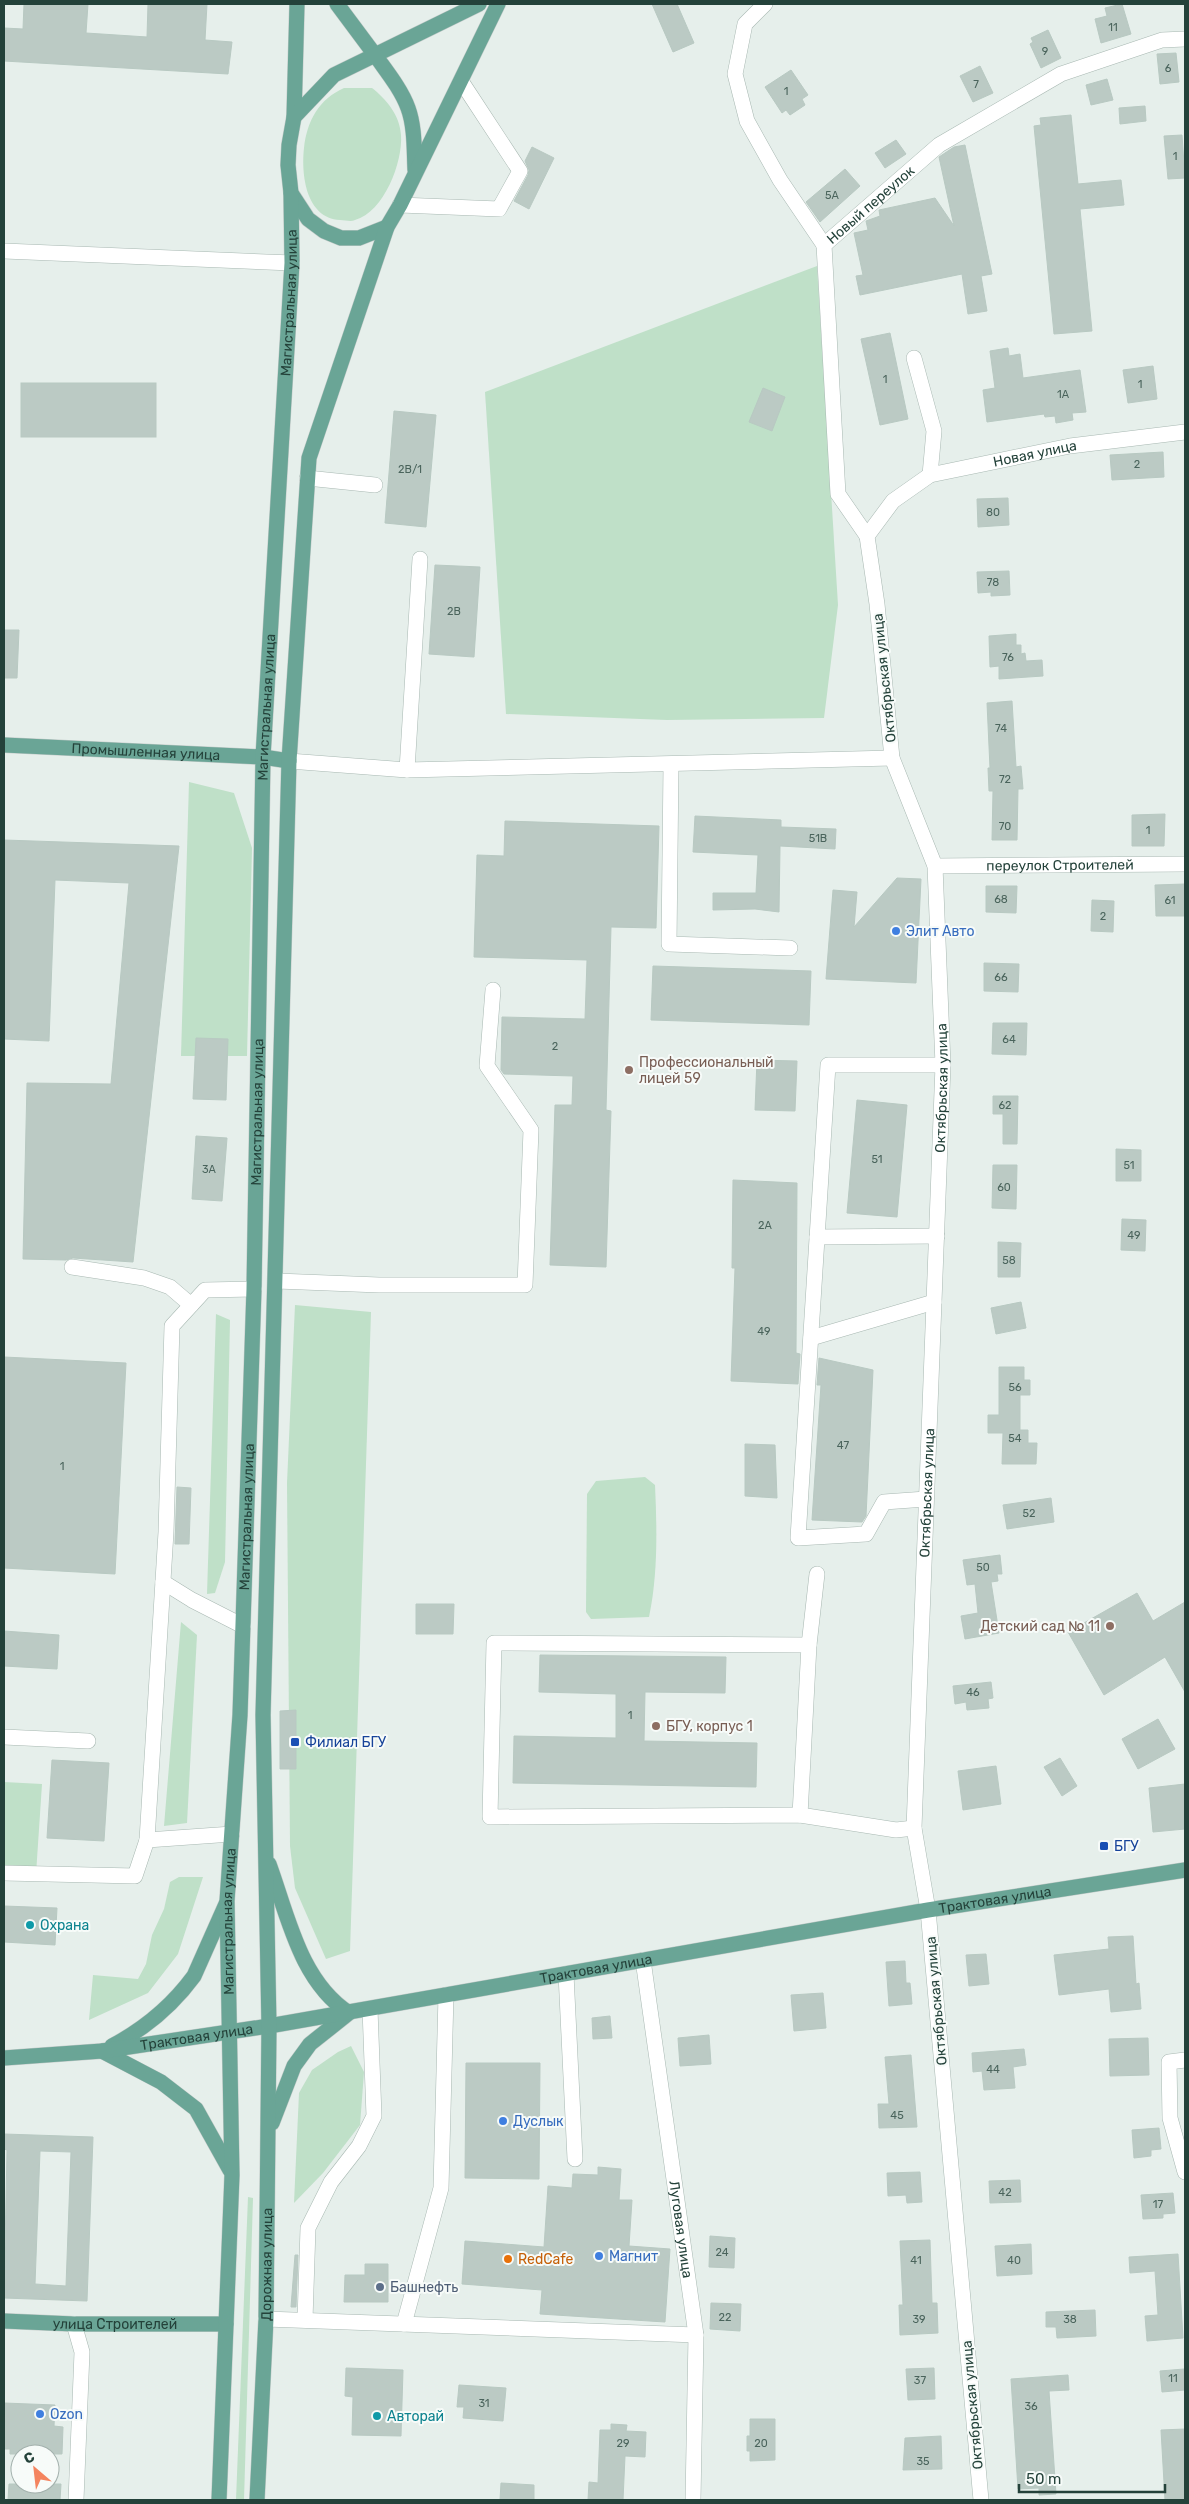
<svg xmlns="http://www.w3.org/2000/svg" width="1189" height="2504" viewBox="0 0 1189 2504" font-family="Rubik,sans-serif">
	<rect width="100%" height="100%" fill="#e6efeb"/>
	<!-- green -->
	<g fill="#bfe0c8">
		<path d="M344,88h28c14,11 28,27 29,47 2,27 -17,77 -46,85 -4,2 -10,0 -15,0 -34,-2 -39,-45 -36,-72 3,-27 15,-49 40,-60z"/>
		<polygon points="817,266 838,605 824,718 667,720 506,714 485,392"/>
		<polygon points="189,782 234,793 252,848 247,1056 181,1056"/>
		<polygon points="295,1305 371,1312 350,1951 326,1959 295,1888 290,1846 287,1483"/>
		<polygon points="216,1314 230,1320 225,1562 215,1593 207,1594"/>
		<path d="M645,1477l10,8c2,44 3,89 -6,132l-58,2 -5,-7 1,-118 9,-13z"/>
		<polygon points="181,1622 197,1635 187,1823 164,1826"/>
		<polygon points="4,1782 42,1784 36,1874 4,1872"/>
		<polygon points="179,1877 203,1877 178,1954 148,1993 89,2020 93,1975 138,1979 146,1964 152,1935 164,1909 170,1882"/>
		<polygon points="351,2046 364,2072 360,2125 323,2173 294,2203 299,2093 312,2070 338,2052"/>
		<polygon points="248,2197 253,2198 244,2500 236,2500"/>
	</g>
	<!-- building -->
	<g fill="#bbcac4" stroke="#b8c9c2" fill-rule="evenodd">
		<polygon points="24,4 88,4 86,33 147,37 148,4 207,4 205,40 232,42 228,74 4,61 4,28 23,29"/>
		<polygon points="652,4 677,4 694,43 673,52"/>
		<polygon points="1122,4 1131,34 1101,43 1095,19 1107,16 1105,8"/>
		<polygon points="1048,30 1061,58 1041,68 1030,44 1033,42 1031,38"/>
		<polygon points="1176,53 1179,82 1160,84 1157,54"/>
		<polygon points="980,66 993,93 973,102 960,76"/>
		<polygon points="791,70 808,95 802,99 805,105 790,115 786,110 782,113 765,87"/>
		<polygon points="1107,79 1113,100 1091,105 1086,85"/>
		<polygon points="1145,106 1146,121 1120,124 1119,108"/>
		<polygon points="1071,115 1078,184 1121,180 1124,205 1080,209 1092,331 1054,334 1034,126 1041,125 1040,118"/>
		<polygon points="1182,135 1185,178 1168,179 1164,136"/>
		<polygon points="896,140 906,154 885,168 875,153"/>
		<polygon points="965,145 992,274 981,276 987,311 968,314 962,274 860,295 856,276 863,275 854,233 868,230 866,221 880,216 879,210 935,198 954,226 939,157 954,147"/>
		<polygon points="532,147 554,158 529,209 514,201 528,175 529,170 525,161"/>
		<polygon points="845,169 860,186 820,222 806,202"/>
		<polygon points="890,333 908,419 880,425 861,339"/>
		<polygon points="1008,348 1009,356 1020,354 1023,378 1080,370 1086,412 1072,413 1073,420 1056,423 1055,416 1045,417 1044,414 987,422 983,390 995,388 990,351"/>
		<polygon points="1153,366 1157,399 1128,403 1123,370"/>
		<rect x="21" y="383" width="135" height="54"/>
		<polygon points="763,388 785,397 772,431 749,422"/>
		<polygon points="394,411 436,415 426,527 385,523"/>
		<polygon points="1163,452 1164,477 1112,480 1110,455"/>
		<polygon points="1008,498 1009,525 978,527 977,499"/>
		<polygon points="435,565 480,567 474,657 429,654"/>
		<polygon points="1009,571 1010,595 991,596 991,592 978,593 977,572"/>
		<polygon points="4,630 19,630 17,678 4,678"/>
		<polygon points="1016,634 1016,645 1021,645 1021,654 1025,653 1026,661 1042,660 1043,676 999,679 999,666 990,667 989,636"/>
		<polygon points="1012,701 1016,767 1021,766 1023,789 1018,789 1017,840 992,840 993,791 989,791 988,768 990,768 987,703"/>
		<polygon points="1165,814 1164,846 1132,846 1132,815"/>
		<polygon points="695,816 781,820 781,827 836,829 835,849 780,846 779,912 755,909 713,910 713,893 756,893 758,855 693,852"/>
		<polygon points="505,821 659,826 656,928 611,927 606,1110 611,1111 606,1267 550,1265 555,1105 572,1105 573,1076 504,1074 501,1070 502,1017 585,1019 587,960 474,957 477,855 504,856"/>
		<polygon points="4,840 179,846 133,1262 73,1258 66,1260 23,1259 27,1083 111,1084 129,883 55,880 49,1041 4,1039"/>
		<polygon points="897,878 921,879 916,983 826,979 833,890 857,892 854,927"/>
		<polygon points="1185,884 1185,916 1156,916 1155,885"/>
		<polygon points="986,886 1017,886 1016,913 986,912"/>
		<polygon points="1092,900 1114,901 1113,932 1091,931"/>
		<polygon points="984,963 1019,964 1018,992 984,991"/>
		<polygon points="653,966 811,971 809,1025 651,1020"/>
		<polygon points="993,1023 1027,1023 1026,1055 992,1054"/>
		<polygon points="196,1038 228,1039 226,1100 193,1099"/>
		<polygon points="757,1060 797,1061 795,1111 755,1110"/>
		<polygon points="993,1096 1018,1096 1017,1144 1003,1144 1003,1114 993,1114"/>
		<polygon points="857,1100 907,1105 897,1217 847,1213"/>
		<polygon points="196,1136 227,1138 222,1201 192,1199"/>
		<polygon points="1116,1149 1141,1150 1141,1181 1116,1181"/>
		<polygon points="993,1165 1017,1165 1016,1209 992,1208"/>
		<polygon points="733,1180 797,1183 796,1353 800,1354 798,1384 731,1381 735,1268 732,1268"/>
		<polygon points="1122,1219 1146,1220 1145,1251 1121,1250"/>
		<polygon points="998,1242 1021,1243 1020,1277 998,1277"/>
		<polygon points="1021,1302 1026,1328 996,1334 991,1308"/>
		<polygon points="4,1357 126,1363 115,1574 4,1568"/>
		<polygon points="819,1358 873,1370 866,1516 862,1522 812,1520 821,1385 817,1385"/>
		<polygon points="999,1367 1024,1367 1024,1380 1030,1380 1030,1395 1020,1395 1020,1430 1028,1430 1028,1443 1037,1443 1036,1464 1002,1464 1003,1433 988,1433 988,1415 999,1415"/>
		<polygon points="745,1444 775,1445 777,1498 745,1496"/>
		<polygon points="177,1487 191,1488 189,1544 175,1544"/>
		<polygon points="1051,1498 1054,1522 1007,1529 1003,1505"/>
		<polygon points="1000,1555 1002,1574 997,1574 998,1581 991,1582 999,1633 965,1639 961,1616 978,1613 975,1584 967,1585 963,1560"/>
		<polygon points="1137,1593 1153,1621 1185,1602 1185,1692 1165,1657 1104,1695 1068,1632"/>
		<polygon points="416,1604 454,1604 453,1634 416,1634"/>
		<polygon points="4,1631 59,1635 57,1669 4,1666"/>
		<polygon points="540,1655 726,1657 725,1693 645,1692 644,1741 757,1743 756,1787 513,1783 514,1736 616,1738 616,1694 539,1692"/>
		<polygon points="991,1682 993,1698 988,1699 989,1708 967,1710 966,1702 955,1704 953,1686"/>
		<polygon points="296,1710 296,1769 280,1769 280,1711"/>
		<polygon points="1158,1719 1175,1749 1138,1769 1122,1739"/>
		<polygon points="1060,1758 1077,1786 1062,1796 1044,1767"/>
		<polygon points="52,1760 109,1763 104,1841 47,1838"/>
		<polygon points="996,1766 1001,1804 963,1810 958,1771"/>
		<polygon points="1185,1784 1185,1829 1153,1832 1149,1788"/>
		<polygon points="4,1906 57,1908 55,1945 4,1942"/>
		<polygon points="1133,1936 1136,1984 1139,1983 1141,2009 1111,2012 1109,1989 1059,1995 1054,1955 1109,1949 1108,1937"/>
		<polygon points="986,1954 989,1984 969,1986 966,1955"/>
		<polygon points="905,1961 906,1983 910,1983 912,2004 889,2006 886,1962"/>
		<polygon points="823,1993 826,2028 794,2031 791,1995"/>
		<polygon points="610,2016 612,2038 593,2039 592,2018"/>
		<polygon points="709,2035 711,2064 680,2066 678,2038"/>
		<polygon points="1148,2038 1149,2075 1110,2076 1109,2039"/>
		<polygon points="1024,2049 1026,2065 1013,2067 1015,2088 984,2090 982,2071 973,2072 972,2053"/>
		<polygon points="911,2055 917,2127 879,2128 878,2104 889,2104 885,2057"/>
		<polygon points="466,2063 540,2063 539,2179 465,2178"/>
		<polygon points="1159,2128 1161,2149 1151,2150 1151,2156 1134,2158 1132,2130"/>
		<path d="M4,2134l89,3 -6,164 -83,-3 3,-148 -3,-1zM40,2151l31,1 -5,134 -31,-2z"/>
		<polygon points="598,2167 621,2169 619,2200 632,2200 629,2246 670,2249 665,2322 540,2314 542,2290 462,2284 465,2241 544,2247 548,2186 572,2188 573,2174 598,2175"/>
		<polygon points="920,2172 922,2202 907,2203 906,2195 888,2196 887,2173"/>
		<polygon points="1020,2180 1021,2202 990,2203 989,2181"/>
		<polygon points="1173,2193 1175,2213 1163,2214 1163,2218 1143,2219 1141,2195"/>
		<polygon points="710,2236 735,2238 734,2268 709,2267"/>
		<polygon points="930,2240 932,2303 937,2303 938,2333 900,2335 899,2305 903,2305 900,2241"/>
		<polygon points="1031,2244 1032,2274 997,2276 995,2246"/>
		<polygon points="1178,2254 1183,2338 1147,2341 1145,2316 1158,2315 1155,2271 1130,2273 1129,2257"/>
		<polygon points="295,2255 298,2255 296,2307 291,2307"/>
		<polygon points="365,2264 388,2264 388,2302 344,2302 345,2275 365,2275"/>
		<polygon points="711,2303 741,2304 740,2331 710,2329"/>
		<polygon points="1095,2310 1096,2336 1057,2338 1056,2327 1046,2327 1046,2312"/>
		<polygon points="346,2368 403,2370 401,2436 352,2435 353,2397 345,2396"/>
		<polygon points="934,2368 935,2399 908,2400 906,2369"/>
		<polygon points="1184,2369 1185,2390 1162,2392 1160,2371"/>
		<polygon points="1068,2375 1069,2390 1049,2391 1056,2494 1039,2495 1039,2488 1018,2489 1011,2379"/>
		<polygon points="459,2385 506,2388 503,2421 463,2418 464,2407 457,2407"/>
		<polygon points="4,2403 55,2405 54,2426 63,2427 62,2454 10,2454 10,2449 4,2449"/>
		<polygon points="750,2419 775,2419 775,2460 750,2461 750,2451 747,2451 747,2436 750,2436"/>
		<polygon points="611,2424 627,2425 626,2431 646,2432 645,2457 625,2456 623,2500 588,2500 589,2482 598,2483 600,2430 611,2430"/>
		<polygon points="1185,2429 1185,2500 1165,2500 1161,2430"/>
		<polygon points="941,2436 942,2469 903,2470 905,2438"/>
		<polygon points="501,2483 534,2485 534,2500 500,2500"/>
		<polygon points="9,2484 61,2484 60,2500 8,2500"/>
	</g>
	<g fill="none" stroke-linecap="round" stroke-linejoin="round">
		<defs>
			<g id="minor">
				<polyline points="765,4 745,24 735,74 747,121 780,180 824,245"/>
				<polyline points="400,205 499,209 520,171 461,81"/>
				<polyline points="4,251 292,263"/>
				<polyline points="914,358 934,431 930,475"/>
				<polyline points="307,478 375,485"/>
				<path id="s1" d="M867,536l-29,-42 -14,-249 115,-100 122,-71 101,-34 23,-1"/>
				<polyline points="289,761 407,770 892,758"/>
				<polyline points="671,765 669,944 790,948"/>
				<polyline points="407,770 420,559"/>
				<path id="s2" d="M935,866l250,-2"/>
				<polyline points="817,1237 937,1236"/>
				<polyline points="72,1267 144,1278 170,1287 191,1305"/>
				<polyline points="277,1281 379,1285 525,1285 531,1130 487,1066 493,990"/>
				<polyline points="811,1338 934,1302"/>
				<polyline points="926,1499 884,1502 866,1534 798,1538 828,1065 943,1065"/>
				<polyline points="163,1582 192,1600 243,1626"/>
				<polyline points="809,1645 494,1643 490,1817 800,1815 896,1830 914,1828"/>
				<polyline points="4,1737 88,1741"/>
				<polyline points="800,1815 809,1645 817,1574"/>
				<polyline points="147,1840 166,1532 172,1326 205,1290 254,1289"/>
				<polyline points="4,1873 135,1876 147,1840 232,1834"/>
				<path id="s3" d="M643,1960l53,375 -3,165"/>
				<polyline points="566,1974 575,2159"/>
				<polyline points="1185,2060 1169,2062 1170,2118 1185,2172"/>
				<polyline points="266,2319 696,2335"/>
				<polyline points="305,2320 308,2228 331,2182 359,2146 374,2116 370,2009"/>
				<polyline points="74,2324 82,2352 76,2500"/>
				<polyline points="404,2324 441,2188 446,1995"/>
				<path id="s4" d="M981,2500l-53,-590 -14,-82 29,-763 -8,-199 -43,-108 -15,-154 -10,-68 26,-35 37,-26 140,-29 115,-14"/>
			</g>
			<g id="major">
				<polyline points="337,4 375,55 479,4"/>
				<polyline points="294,117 297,4"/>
				<path d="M387,227l-28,11h-18l-17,-7 -16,-12 -17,-26 -3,-28 1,-20 5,-28 40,-42 41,-20c12,17 26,34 33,53 7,19 6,42 7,62"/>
				<path id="s5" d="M4,745l259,12 26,4"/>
				<path d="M269,1864c19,52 31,117 80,149l-39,31 -16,22 -22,57"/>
				<path d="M112,2046c34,-18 60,-40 82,-70l32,-72"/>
				<polyline points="102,2051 161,2082 196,2109 230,2170"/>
				<path id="s6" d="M4,2058l98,-7 167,-25 659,-116 257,-40"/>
				<path id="s7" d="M4,2321l70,3h152"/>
				<path id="s8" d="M219,2500l13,-325 -5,-274 13,-186 14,-426 9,-532 29,-494 -1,-70"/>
				<path id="s9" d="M257,2500l9,-181 3,-293 -6,-311 26,-954 20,-303 78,-231 13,-22 98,-201"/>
			</g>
		</defs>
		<!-- minor casing -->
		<use href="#minor" stroke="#a8b8b2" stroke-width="16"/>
		<!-- major casing -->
		<use href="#major" stroke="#c2cac8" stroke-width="16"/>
		<!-- minor -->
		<use href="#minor" stroke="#fff" stroke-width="15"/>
		<!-- major -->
		<use href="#major" stroke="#6aa596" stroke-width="15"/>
	</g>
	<!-- markers -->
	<g fill="#3f7fe0" stroke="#f7fbf9" stroke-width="2">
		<circle cx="896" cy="931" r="5"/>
		<circle cx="503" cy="2121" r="5"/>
		<circle cx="599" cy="2256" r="5"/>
		<circle cx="40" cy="2414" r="5"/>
	</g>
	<g fill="#8d6e63" stroke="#f7fbf9" stroke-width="2">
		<circle cx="629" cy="1070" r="5"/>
		<circle cx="1110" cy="1626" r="5"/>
		<circle cx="656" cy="1726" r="5"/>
	</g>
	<g fill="#1a4fb4" stroke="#f7fbf9" stroke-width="2">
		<rect x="290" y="1737" width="10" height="10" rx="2.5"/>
		<rect x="1099" y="1841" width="10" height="10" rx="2.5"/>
	</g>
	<g fill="#0f9aa8" stroke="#f7fbf9" stroke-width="2">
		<circle cx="30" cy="1925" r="5"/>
		<circle cx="377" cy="2416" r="5"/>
	</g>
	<circle fill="#e8710a" stroke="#f7fbf9" stroke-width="2" cx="508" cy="2259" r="5"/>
	<circle fill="#5c6f8a" stroke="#f7fbf9" stroke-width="2" cx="380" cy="2287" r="5"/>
	<g text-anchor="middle" stroke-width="4" stroke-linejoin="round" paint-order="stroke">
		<!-- number labels -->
		<g font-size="11" fill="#4a645c">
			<text x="1113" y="31">11</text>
			<text x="1045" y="55">9</text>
			<text x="1168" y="72">6</text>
			<text x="976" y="88">7</text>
			<text x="786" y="95">1</text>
			<text x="1175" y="160">1</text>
			<text x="832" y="199">5А</text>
			<text x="885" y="383">1</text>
			<text x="1140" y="388">1</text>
			<text x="1063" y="398">1А</text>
			<text x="1137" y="468">2</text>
			<text x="410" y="473">2В/1</text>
			<text x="993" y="516">80</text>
			<text x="993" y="586">78</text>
			<text x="454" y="615">2В</text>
			<text x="1008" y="661">76</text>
			<text x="1001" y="732">74</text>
			<text x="1005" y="783">72</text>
			<text x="1005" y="830">70</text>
			<text x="1148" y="834">1</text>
			<text x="818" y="842">51В</text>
			<text x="1001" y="903">68</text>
			<text x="1170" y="904">61</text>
			<text x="1103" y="920">2</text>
			<text x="1001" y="981">66</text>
			<text x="1009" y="1043">64</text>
			<text x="555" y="1050">2</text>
			<text x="1005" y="1109">62</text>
			<text x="877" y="1163">51</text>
			<text x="1129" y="1169">51</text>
			<text x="209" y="1173">3А</text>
			<text x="1004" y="1191">60</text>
			<text x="765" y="1229">2А</text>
			<text x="1134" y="1239">49</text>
			<text x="1009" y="1264">58</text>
			<text x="764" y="1335">49</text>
			<text x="1015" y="1391">56</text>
			<text x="1015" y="1442">54</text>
			<text x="843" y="1449">47</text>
			<text x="62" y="1470">1</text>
			<text x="1029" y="1517">52</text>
			<text x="983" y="1571">50</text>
			<text x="973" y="1696">46</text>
			<text x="630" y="1719">1</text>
			<text x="993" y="2073">44</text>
			<text x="897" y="2119">45</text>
			<text x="1005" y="2196">42</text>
			<text x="1158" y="2208">17</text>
			<text x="722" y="2256">24</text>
			<text x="916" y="2264">41</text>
			<text x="1014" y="2264">40</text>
			<text x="725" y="2321">22</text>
			<text x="919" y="2323">39</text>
			<text x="1070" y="2323">38</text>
			<text x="1173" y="2382">11</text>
			<text x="920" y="2384">37</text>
			<text x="484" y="2407">31</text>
			<text x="1031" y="2410">36</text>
			<text x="623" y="2447">29</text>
			<text x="761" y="2447">20</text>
			<text x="923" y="2465">35</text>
		</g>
		<!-- street labels -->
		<g font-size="14" fill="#24423a" stroke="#f7fbf9">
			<text dy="5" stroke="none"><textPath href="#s1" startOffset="362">Новый переулок</textPath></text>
			<text dy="5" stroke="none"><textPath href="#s8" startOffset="2199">Магистральная улица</textPath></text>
			<text dy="5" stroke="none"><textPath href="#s4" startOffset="2174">Новая улица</textPath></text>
			<text transform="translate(884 678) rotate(-96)" y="5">Октябрьская улица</text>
			<text dy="5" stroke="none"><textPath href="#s8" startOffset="1794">Магистральная улица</textPath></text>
			<text dy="5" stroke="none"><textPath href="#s5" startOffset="142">Промышленная улица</textPath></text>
			<text dy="5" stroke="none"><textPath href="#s2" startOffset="125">переулок Строителей</textPath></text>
			<text dy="5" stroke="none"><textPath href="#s4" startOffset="1416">Октябрьская улица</textPath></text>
			<text dy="5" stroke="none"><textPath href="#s8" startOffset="1389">Магистральная улица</textPath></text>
			<text dy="5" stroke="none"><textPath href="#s4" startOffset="1011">Октябрьская улица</textPath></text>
			<text dy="5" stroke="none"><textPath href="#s8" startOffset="984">Магистральная улица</textPath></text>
			<text dy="5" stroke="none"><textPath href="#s6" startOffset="1004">Трактовая улица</textPath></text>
			<text dy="5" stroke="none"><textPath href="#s8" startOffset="579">Магистральная улица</textPath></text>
			<text dy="5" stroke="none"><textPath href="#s6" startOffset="599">Трактовая улица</textPath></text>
			<text transform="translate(936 2001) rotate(-95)" y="5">Октябрьская улица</text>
			<text dy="5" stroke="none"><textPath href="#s6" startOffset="194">Трактовая улица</textPath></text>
			<text dy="5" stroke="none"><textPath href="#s3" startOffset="272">Луговая улица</textPath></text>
			<text dy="5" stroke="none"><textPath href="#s9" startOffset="236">Дорожная улица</textPath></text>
			<text dy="5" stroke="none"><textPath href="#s7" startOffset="111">улица Строителей</textPath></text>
			<text transform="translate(972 2405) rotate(-95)" y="5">Октябрьская улица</text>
		</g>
		<!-- shop labels -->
		<g font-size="14" fill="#366cbe" stroke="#f7fbf9" text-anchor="start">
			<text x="906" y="936">Элит Авто</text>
			<text x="513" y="2126">Дуслык</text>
			<text x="609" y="2261">Магнит</text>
			<text x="50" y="2419">Ozon</text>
		</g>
		<!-- education labels -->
		<g font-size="14" fill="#785e54" stroke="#f7fbf9" text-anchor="start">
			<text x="639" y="1067">Профессиональный<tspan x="639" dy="16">лицей 59</tspan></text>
			<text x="1100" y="1631" text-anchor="end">Детский сад № 11</text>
			<text x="666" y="1731">БГУ, корпус 1</text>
		</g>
		<!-- transit labels -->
		<g font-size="14" fill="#164399" stroke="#f7fbf9" text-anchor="start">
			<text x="305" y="1747">Филиал БГУ</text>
			<text x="1114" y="1851">БГУ</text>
		</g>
		<!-- culture labels -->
		<g font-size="14" fill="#0d838f" stroke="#f7fbf9" text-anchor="start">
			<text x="40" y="1930">Охрана</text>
			<text x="387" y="2421">Авторай</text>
		</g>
		<!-- food labels -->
		<g font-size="14" fill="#c56008" stroke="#f7fbf9" text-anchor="start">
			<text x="518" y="2264">RedCafe</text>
		</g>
		<!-- service labels -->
		<g font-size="14" fill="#4e5e75" stroke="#f7fbf9" text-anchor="start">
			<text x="390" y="2292">Башнефть</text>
		</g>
	</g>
	<!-- border -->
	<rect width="1189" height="2504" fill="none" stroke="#24423a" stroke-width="10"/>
	<!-- north arrow -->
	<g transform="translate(35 2469) rotate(332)"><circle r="24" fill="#f7fbf9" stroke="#a3b1ad"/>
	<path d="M0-4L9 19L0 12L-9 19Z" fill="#f4845f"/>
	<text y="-8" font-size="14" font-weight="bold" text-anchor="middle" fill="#24423a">С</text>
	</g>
	<!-- scale -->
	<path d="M1019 2484v8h146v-8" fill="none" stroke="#24423a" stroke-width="2.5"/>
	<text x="1026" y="2484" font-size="15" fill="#24423a" stroke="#f7fbf9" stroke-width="4" paint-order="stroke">50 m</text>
</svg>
